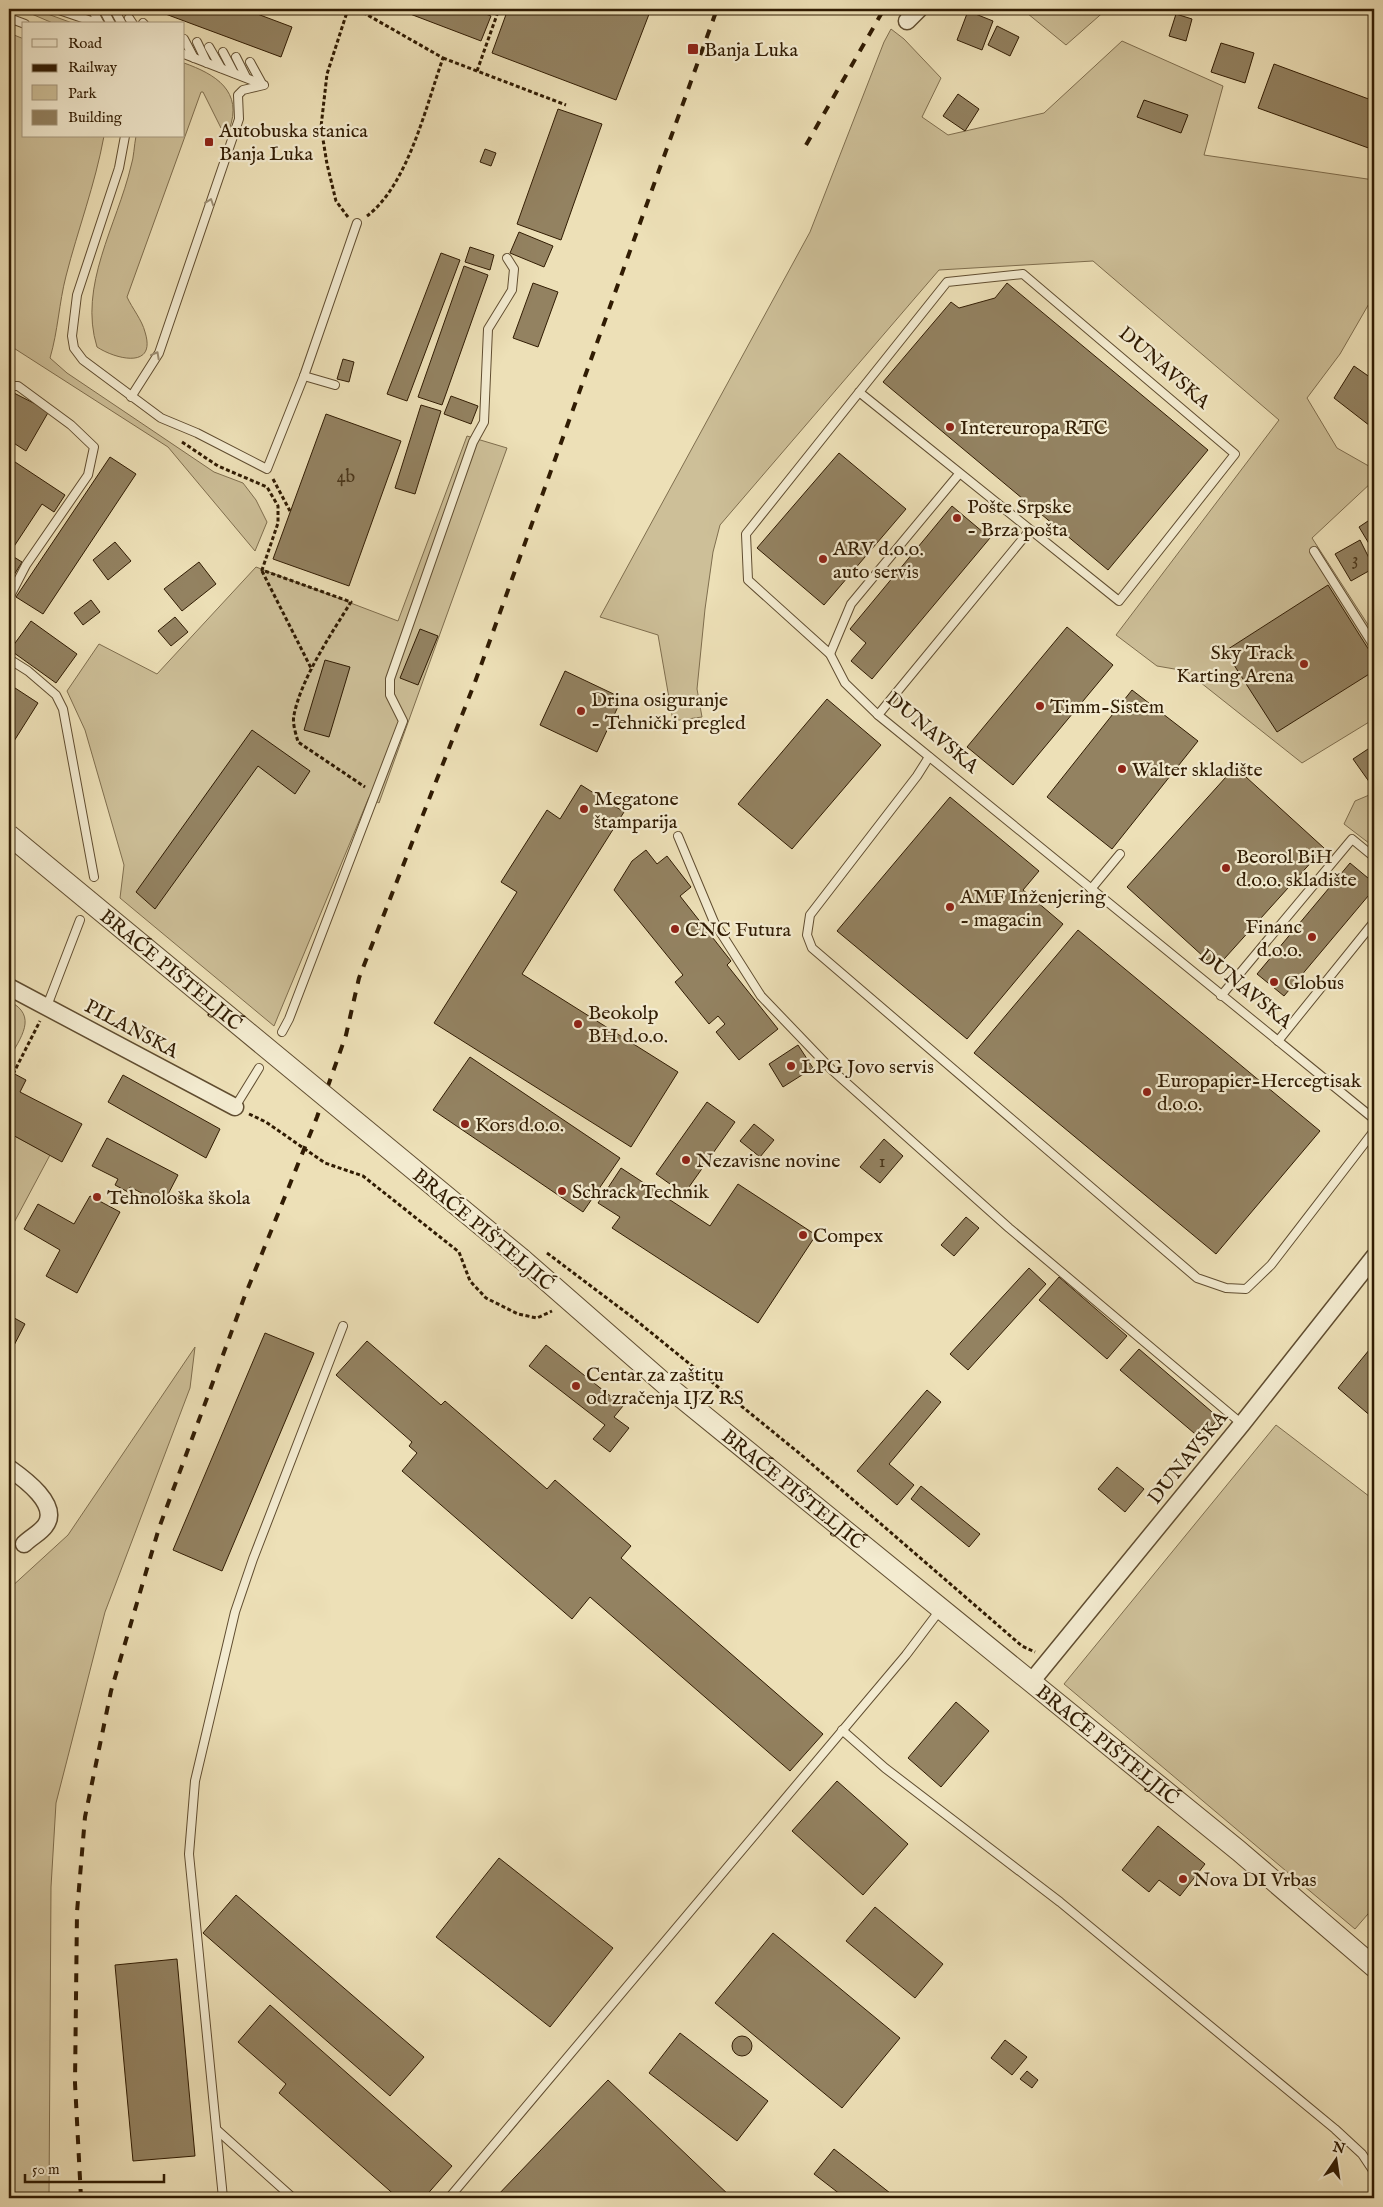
<svg xmlns="http://www.w3.org/2000/svg" width="1383" height="2207" viewBox="0 0 1383 2207" font-family="'IM FELL English',serif">
	<rect width="100%" height="100%" fill="#ede0b7"/>
	<filter id="stains"><feTurbulence type="fractalNoise" baseFrequency=".004" numOctaves="4"/><feColorMatrix values="0 0 0 0 .2 0 0 0 0 .09 0 0 0 0 .02 0 0 0 .5 -.17"/></filter>
	<radialGradient id="worn" r=".72"><stop offset=".6" stop-color="#630" stop-opacity="0"/><stop offset="1" stop-color="#630" stop-opacity=".3"/></radialGradient>
	<!-- green -->
	<g fill="#cdbf98" stroke="#7f6e4e">
		<polygon points="20,9 34,9 75,24 55,24"/>
		<polygon points="1022,9 1107,9 1066,45"/>
		<polygon points="891,29 904,39 941,78 922,117 948,135 1044,113 1122,41 1223,86 1204,155 1374,180 1374,295 1340,354 1307,398 1337,448 1374,469 1374,484 1372,482 1312,538 1374,634 1374,719 1302,763 1186,671 1157,666 1116,635 1279,420 1093,261 939,270 720,525 713,552 705,609 697,689 702,717 673,721 658,635 600,617 810,232 884,42"/>
		<path d="M9,33l15,6v97h80c-9,49 -26,93 -38,140 -7,27 -8,55 -16,82l17,15 147,99 29,11 13,17 11,22 -12,29 -87,-104 -159,-102z"/>
		<path d="M184,63c31,11 60,28 45,67l-4,1 -4,-3 -18,-36h-2l-74,205c5,11 15,23 18,35 12,38 -30,27 -48,15 -19,-61 20,-122 34,-181 3,-9 3,-20 5,-30h48z"/>
		<polygon points="467,436 507,448 379,803 369,797 274,1026 120,898 124,865 85,730 67,691 99,644 157,674 256,567 398,621"/>
		<polygon points="1374,793 1374,847 1344,824 1355,801"/>
		<path d="M9,1001c30,15 11,37 0,58z"/>
		<polygon points="9,1133 50,1155 9,1232"/>
		<polygon points="195,1347 190,1388 105,1612 56,1803 51,1887 49,2198 9,2198 9,1589 68,1535"/>
		<polygon points="1276,1425 1374,1500 1374,1907 1355,1929 1064,1684"/>
	</g>
	<!-- building -->
	<g fill="#938261" stroke="#311c03">
		<polygon points="152,9 244,9 292,27 281,57"/>
		<polygon points="397,9 484,9 483,13 491,16 481,41"/>
		<polygon points="508,9 651,9 616,100 492,53"/>
		<polygon points="968,11 993,21 982,50 957,40"/>
		<polygon points="1176,14 1192,19 1186,41 1169,36"/>
		<polygon points="997,26 1019,37 1010,56 988,45"/>
		<polygon points="1221,43 1254,53 1245,83 1211,72"/>
		<polygon points="1274,64 1374,101 1374,150 1258,108"/>
		<polygon points="958,94 979,109 965,131 943,116"/>
		<polygon points="1144,100 1188,115 1181,133 1137,117"/>
		<polygon points="558,109 602,124 561,240 517,224"/>
		<polygon points="485,149 496,153 491,166 480,162"/>
		<polygon points="519,232 553,246 544,267 510,253"/>
		<polygon points="470,247 494,255 490,270 465,262"/>
		<polygon points="441,253 460,260 407,401 387,394"/>
		<polygon points="464,266 488,275 442,405 418,397"/>
		<polygon points="533,283 558,292 538,347 513,338"/>
		<polygon points="1007,283 1208,450 1108,570 883,382 951,302 959,308 995,298"/>
		<polygon points="343,359 354,362 349,382 337,379"/>
		<polygon points="1354,366 1374,380 1374,429 1334,398"/>
		<polygon points="14,393 49,411 26,451 9,440 9,401"/>
		<polygon points="451,396 478,406 471,424 444,414"/>
		<polygon points="421,405 441,411 415,494 395,488"/>
		<polygon points="326,414 401,441 349,586 273,559"/>
		<polygon points="839,453 906,509 824,605 757,548"/>
		<polygon points="110,457 136,474 43,614 16,597"/>
		<polygon points="9,458 65,495 54,512 42,504 9,554 22,562 9,583"/>
		<polygon points="952,506 990,538 872,679 851,661 866,643 850,629"/>
		<polygon points="1374,517 1374,552 1359,527"/>
		<polygon points="1360,540 1374,568 1351,581 1335,554"/>
		<polygon points="115,542 131,561 108,580 93,560"/>
		<polygon points="199,562 216,584 182,611 164,589"/>
		<polygon points="1328,585 1374,658 1374,671 1277,732 1225,651"/>
		<polygon points="91,600 100,612 83,625 74,613"/>
		<polygon points="175,617 188,632 171,646 158,631"/>
		<polygon points="31,621 77,654 56,683 10,650"/>
		<polygon points="1067,627 1113,665 1013,785 967,747"/>
		<polygon points="420,629 438,636 418,685 400,678"/>
		<polygon points="325,660 350,667 329,737 304,730"/>
		<polygon points="565,671 622,698 597,752 540,725"/>
		<polygon points="12,686 38,703 9,749 9,690"/>
		<polygon points="1132,690 1198,741 1112,849 1047,797"/>
		<polygon points="827,699 881,745 792,849 738,804"/>
		<polygon points="252,730 310,771 295,794 258,766 155,909 136,892"/>
		<polygon points="1374,745 1374,780 1370,783 1353,759"/>
		<polygon points="1235,767 1324,848 1216,968 1127,887"/>
		<polygon points="581,785 624,812 522,974 678,1072 631,1147 434,1023 517,892 501,882 547,810 560,819"/>
		<polygon points="950,797 1039,871 1023,890 1063,924 967,1039 837,931"/>
		<polygon points="646,850 657,864 667,856 691,887 680,896 731,961 727,965 778,1029 739,1060 716,1032 725,1024 718,1016 709,1024 675,982 683,975 614,890 632,861"/>
		<polygon points="1350,863 1374,883 1374,889 1284,996 1257,974"/>
		<polygon points="1078,930 1320,1131 1216,1254 974,1053"/>
		<polygon points="798,1045 813,1068 783,1087 769,1064"/>
		<polygon points="470,1057 620,1158 583,1212 433,1110"/>
		<polygon points="9,1071 26,1080 20,1092 82,1124 62,1162 9,1133"/>
		<polygon points="123,1075 220,1129 206,1158 108,1102"/>
		<polygon points="707,1102 735,1122 684,1194 656,1174"/>
		<polygon points="754,1124 774,1140 760,1157 740,1141"/>
		<polygon points="107,1138 178,1175 163,1204 130,1187 128,1192 115,1185 118,1179 92,1166"/>
		<polygon points="884,1139 903,1156 880,1183 860,1167"/>
		<polygon points="621,1168 710,1226 738,1184 816,1235 758,1323 612,1228 620,1217 598,1203"/>
		<polygon points="90,1196 120,1212 77,1293 46,1276 60,1250 24,1229 38,1204 74,1224"/>
		<polygon points="966,1217 979,1228 954,1256 941,1245"/>
		<polygon points="1029,1268 1046,1284 968,1370 950,1354"/>
		<polygon points="1059,1277 1127,1336 1107,1359 1039,1300"/>
		<polygon points="9,1315 25,1324 9,1355"/>
		<polygon points="265,1333 314,1353 222,1571 173,1550"/>
		<polygon points="367,1341 441,1405 445,1401 547,1489 555,1480 631,1546 621,1558 823,1734 790,1771 590,1597 572,1619 402,1471 417,1453 409,1446 412,1442 336,1375"/>
		<polygon points="1374,1344 1374,1416 1373,1418 1338,1388"/>
		<polygon points="546,1345 623,1406 614,1417 629,1428 610,1452 593,1439 605,1425 529,1366"/>
		<polygon points="1139,1349 1219,1418 1201,1439 1120,1370"/>
		<polygon points="927,1390 941,1402 889,1464 914,1485 897,1505 857,1471"/>
		<polygon points="1117,1467 1144,1489 1125,1512 1098,1489"/>
		<polygon points="921,1486 980,1534 969,1547 911,1499"/>
		<polygon points="956,1702 989,1731 941,1787 908,1758"/>
		<polygon points="837,1781 908,1844 863,1895 792,1831"/>
		<polygon points="1158,1826 1205,1864 1180,1896 1159,1880 1149,1892 1122,1870"/>
		<polygon points="499,1858 613,1948 550,2027 436,1937"/>
		<polygon points="236,1895 424,2057 390,2096 203,1933"/>
		<polygon points="875,1907 943,1964 915,1998 846,1941"/>
		<polygon points="773,1933 900,2038 842,2108 715,2003"/>
		<polygon points="177,1959 195,2156 133,2161 115,1965"/>
		<polygon points="270,2005 452,2166 424,2198 398,2198 279,2093 286,2084 238,2042"/>
		<polygon points="680,2033 768,2101 737,2141 649,2073"/>
		<circle cx="742" cy="2046" r="10"/>
		<polygon points="1005,2040 1027,2057 1012,2075 991,2058"/>
		<polygon points="1027,2071 1038,2080 1032,2088 1020,2079"/>
		<polygon points="608,2080 732,2198 495,2198"/>
		<polygon points="834,2149 890,2193 886,2198 845,2198 814,2174"/>
	</g>
	<g fill="none" stroke-linecap="round" stroke-linejoin="round">
		<defs>
			<g id="service">
				<polyline points="56,9 100,24"/>
				<polyline points="92,9 100,24"/>
				<polyline points="103,9 111,24"/>
				<polyline points="116,13 122,24"/>
				<polyline points="9,18 25,24"/>
				<polyline points="129,18 133,24"/>
				<polyline points="143,23 144,24"/>
				<polyline points="184,39 194,58"/>
				<polyline points="197,42 207,63"/>
				<polyline points="209,47 221,68"/>
				<polyline points="223,52 234,73"/>
				<polyline points="236,57 246,77"/>
				<polyline points="250,62 261,82"/>
				<polyline points="125,136 119,168 77,295 72,336 74,348 83,360 161,418 197,433 267,469 304,376 357,223"/>
				<polyline points="304,376 335,385"/>
				<polyline points="9,386 18,386 71,425 94,447 88,475 26,565 9,598"/>
				<polyline points="859,392 1119,601 1235,454 1023,274 947,282 746,534 748,580 830,654 851,604 959,474"/>
				<polyline points="131,397 159,353 239,119 238,95 243,90 264,85 184,54"/>
				<polyline points="1314,551 1374,646"/>
				<polyline points="830,654 845,683 878,715 1374,1119"/>
				<polyline points="9,659 28,671 56,695 63,709 94,877"/>
				<polyline points="878,715 1030,530"/>
				<polyline points="929,757 917,776 810,915 807,935 812,948 1197,1278 1226,1288 1246,1289 1271,1265 1374,1131"/>
				<polyline points="678,836 714,922 761,996 832,1070 1009,1228 1242,1424"/>
				<polyline points="1091,889 1120,854"/>
				<polyline points="1221,996 1352,839 1374,857"/>
				<polyline points="47,1006 80,920"/>
				<polyline points="282,1032 289,1019 403,721 390,695 390,679 473,442 484,422 488,329 512,290 514,269 507,258"/>
				<polyline points="1278,1041 1374,922"/>
				<polyline points="235,1107 259,1068"/>
				<polyline points="842,1730 885,1768 1060,1902 1335,2129 1362,2154 1374,2172"/>
				<polyline points="217,2130 293,2198"/>
				<polyline points="223,2198 189,1854 195,1781 235,1612 253,1559 343,1326"/>
				<polyline points="449,2198 906,1655 940,1610"/>
			</g>
			<g id="minor">
				<polyline points="907,21 919,9"/>
				<polyline points="9,987 235,1107"/>
				<path d="M9,1468c14,10 52,37 36,58 -5,7 -14,11 -21,18"/>
				<polyline points="1031,1682 1242,1424 1374,1257"/>
			</g>
			<g id="tertiary">
				<path id="s1" d="M522,1259l144,126 573,466 135,116"/>
			</g>
		</defs>
		<!-- service casing -->
		<use href="#service" stroke="#604d30" stroke-width="10"/>
		<!-- minor casing -->
		<use href="#minor" stroke="#604d30" stroke-width="19"/>
		<!-- tertiary casing -->
		<use href="#tertiary" stroke="#604d30" stroke-width="22"/>
		<!-- path -->
		<g stroke="#311c03" stroke-width="3" stroke-dasharray="4 2.5" stroke-linecap="butt">
			<path d="M357,9l86,49c-17,48 -35,127 -76,158"/>
			<polyline points="443,58 566,105"/>
			<polyline points="477,71 499,9"/>
			<polyline points="348,217 336,201 327,164 321,127 327,74 348,9"/>
			<path d="M182,442l36,24 49,21 11,19v17l-16,47 89,32c-20,32 -50,77 -57,113 -2,8 2,19 4,27l67,45"/>
			<polyline points="273,479 290,511"/>
			<polyline points="262,571 312,670"/>
			<polyline points="13,1074 40,1021"/>
			<polyline points="249,1114 266,1122 325,1163 363,1176 459,1252 470,1281 486,1298 518,1314 537,1318 552,1311"/>
			<polyline points="547,1253 632,1317 799,1453 1022,1646 1035,1652"/>
		</g>
		<!-- service -->
		<use href="#service" stroke="#f3ebd0" stroke-width="8"/>
		<!-- minor -->
		<use href="#minor" stroke="#f3ebd0" stroke-width="16"/>
		<!-- tertiary -->
		<use href="#tertiary" stroke="#f3ebd0" stroke-width="20"/>
		<!-- rail -->
		<g stroke="#311c03" stroke-width="4" stroke-dasharray="9 9" stroke-linecap="butt">
			<polyline points="806,145 884,9"/>
			<polyline points="81,2198 75,2083 77,1912 85,1817 111,1691 159,1528 244,1298 317,1117 346,1035 359,978 475,682 717,9"/>
		</g>
		<defs>
			<g id="tertiary-bridge">
				<path id="s2" d="M9,835l513,424"/>
			</g>
		</defs>
		<!-- tertiary-bridge casing -->
		<use href="#tertiary-bridge" stroke="#604d30" stroke-width="22" stroke-linecap="butt"/>
		<!-- tertiary-bridge -->
		<use href="#tertiary-bridge" stroke="#f3ebd0" stroke-width="20"/>
	</g>
	<!-- one-way arrows -->
	<defs><path id="oneway-chevron" d="M-2-3.5L2.5 0L-2 3.5" fill="none" stroke-width="1.6" stroke-linecap="round" stroke-linejoin="round" transform="scale(1.25)"/></defs>
	<g stroke="#9c8e74">
		<use href="#oneway-chevron" transform="translate(210 202) rotate(-71)"/>
		<use href="#oneway-chevron" transform="translate(156 355) rotate(-62)"/>
	</g>
	<!-- markers -->
	<g fill="#8f2418" stroke="#f3ebd0" stroke-width="2">
		<rect x="687" y="43" width="12" height="12" rx="2.5"/>
		<rect x="204" y="137" width="10" height="10" rx="2.5"/>
		<circle cx="950" cy="427" r="5"/>
		<circle cx="957" cy="518" r="5"/>
		<circle cx="823" cy="559" r="5"/>
		<circle cx="1304" cy="664" r="5"/>
		<circle cx="1040" cy="706" r="5"/>
		<circle cx="581" cy="711" r="5"/>
		<circle cx="1122" cy="769" r="5"/>
		<circle cx="584" cy="809" r="5"/>
		<circle cx="1226" cy="868" r="5"/>
		<circle cx="950" cy="907" r="5"/>
		<circle cx="675" cy="929" r="5"/>
		<circle cx="1312" cy="937" r="5"/>
		<circle cx="1274" cy="982" r="5"/>
		<circle cx="578" cy="1024" r="5"/>
		<circle cx="791" cy="1066" r="5"/>
		<circle cx="1147" cy="1092" r="5"/>
		<circle cx="465" cy="1124" r="5"/>
		<circle cx="686" cy="1160" r="5"/>
		<circle cx="562" cy="1191" r="5"/>
		<circle cx="97" cy="1197" r="5"/>
		<circle cx="803" cy="1235" r="5"/>
		<circle cx="576" cy="1386" r="5"/>
		<circle cx="1183" cy="1879" r="5"/>
	</g>
	<g text-anchor="middle" stroke-width="4.5" stroke-linejoin="round" paint-order="stroke">
		<!-- number labels -->
		<g font-size="18" fill="#4a361a">
			<text x="346" y="482">4b</text>
			<text x="1355" y="565">3</text>
			<text x="882" y="1167">1</text>
		</g>
		<!-- poi labels -->
		<g font-size="20" fill="#311c03" stroke="#f3ebd0" text-anchor="start">
			<text x="704" y="56">Banja Luka</text>
			<text x="219" y="137">Autobuska stanica<tspan x="219" dy="23">Banja Luka</tspan></text>
			<text x="960" y="434">Intereuropa RTC</text>
			<text x="967" y="513">Pošte Srpske<tspan x="967" dy="23">- Brza pošta</tspan></text>
			<text x="833" y="555">ARV d.o.o.<tspan x="833" dy="23">auto servis</tspan></text>
			<text x="1294" y="659" text-anchor="end">Sky Track<tspan x="1294" dy="23">Karting Arena</tspan></text>
			<text x="591" y="706">Drina osiguranje<tspan x="591" dy="23">- Tehnički pregled</tspan></text>
			<text x="1050" y="713">Timm-Sistem</text>
			<text x="1132" y="776">Walter skladište</text>
			<text x="594" y="805">Megatone<tspan x="594" dy="23">štamparija</tspan></text>
			<text x="1236" y="863">Beorol BiH<tspan x="1236" dy="23">d.o.o. skladište</tspan></text>
			<text x="960" y="903">AMF Inženjering<tspan x="960" dy="23">- magacin</tspan></text>
			<text x="1302" y="933" text-anchor="end">Financ<tspan x="1302" dy="23">d.o.o.</tspan></text>
			<text x="685" y="936">CNC Futura</text>
			<text x="1284" y="989">Globus</text>
			<text x="588" y="1019">Beokolp<tspan x="588" dy="23">BH d.o.o.</tspan></text>
			<text x="801" y="1073">LPG Jovo servis</text>
			<text x="1157" y="1087">Europapier-Hercegtisak<tspan x="1157" dy="23">d.o.o.</tspan></text>
			<text x="475" y="1131">Kors d.o.o.</text>
			<text x="696" y="1167">Nezavisne novine</text>
			<text x="572" y="1198">Schrack Technik</text>
			<text x="107" y="1204">Tehnološka škola</text>
			<text x="813" y="1242">Compex</text>
			<text x="586" y="1381">Centar za zaštitu<tspan x="586" dy="23">od zračenja IJZ RS</tspan></text>
			<text x="1193" y="1886">Nova DI Vrbas</text>
		</g>
		<!-- street labels -->
		<g font-size="20" fill="#311c03" stroke="#f3ebd0">
			<text transform="translate(1165 367) rotate(41)" y="7">DUNAVSKA</text>
			<text transform="translate(933 732) rotate(40)" y="7">DUNAVSKA</text>
			<text dy="7" stroke="none"><textPath href="#s2" startOffset="211">BRAĆE PIŠTELJIĆ</textPath></text>
			<text transform="translate(1246 988) rotate(39)" y="7">DUNAVSKA</text>
			<text transform="translate(132 1028) rotate(28)" y="7">PILANSKA</text>
			<text transform="translate(484 1229) rotate(40)" y="7">BRAĆE PIŠTELJIĆ</text>
			<text transform="translate(1187 1457) rotate(-51)" y="7">DUNAVSKA</text>
			<text dy="7" stroke="none"><textPath href="#s1" startOffset="356">BRAĆE PIŠTELJIĆ</textPath></text>
			<text dy="7" stroke="none"><textPath href="#s1" startOffset="761">BRAĆE PIŠTELJIĆ</textPath></text>
		</g>
	</g>
	<!-- margin -->
	<rect width="1383" height="2207" fill="none" stroke="#ede0b7" stroke-width="30"/>
	<rect x="10" y="10" width="1363" height="2187" fill="none" stroke="#311c03" stroke-width="2.5"/>
	<rect x="15" y="15" width="1353" height="2177" fill="none" stroke="#311c03"/>
	<!-- legend -->
	<rect x="22" y="22" width="162" height="115" fill="#f3ebd0" stroke="#a5987e"/>
	<rect x="32" y="39" width="25" height="8" fill="#f3ebd0" stroke="#a5987e"/>
	<text x="68" y="48" font-size="15" fill="#311c03">Road</text>
	<rect x="32" y="64" width="25" height="8" fill="#311c03" stroke="#a5987e"/>
	<text x="68" y="72" font-size="15" fill="#311c03">Railway</text>
	<rect x="32" y="85" width="25" height="15" fill="#cdbf98" stroke="#a5987e"/>
	<text x="68" y="98" font-size="15" fill="#311c03">Park</text>
	<rect x="32" y="110" width="25" height="15" fill="#938261" stroke="#a5987e"/>
	<text x="68" y="122" font-size="15" fill="#311c03">Building</text>
	<!-- north arrow -->
	<g transform="translate(1336 2160) rotate(13)" stroke="#f3ebd0" stroke-width="4" paint-order="stroke">
	<path d="M0-4L9 19L0 12L-9 19Z" fill="#311c03"/>
	<text y="-8" font-size="14" font-weight="bold" text-anchor="middle" fill="#311c03">N</text>
	</g>
	<!-- scale -->
	<path d="M25 2174v8h139v-8" fill="none" stroke="#311c03" stroke-width="2.5"/>
	<text x="32" y="2174" font-size="15" fill="#311c03" stroke="#f3ebd0" stroke-width="4" paint-order="stroke">50 m</text>
	<rect width="100%" height="100%" filter="url(#stains)"/>
	<rect width="100%" height="100%" fill="url(#worn)"/>
</svg>
